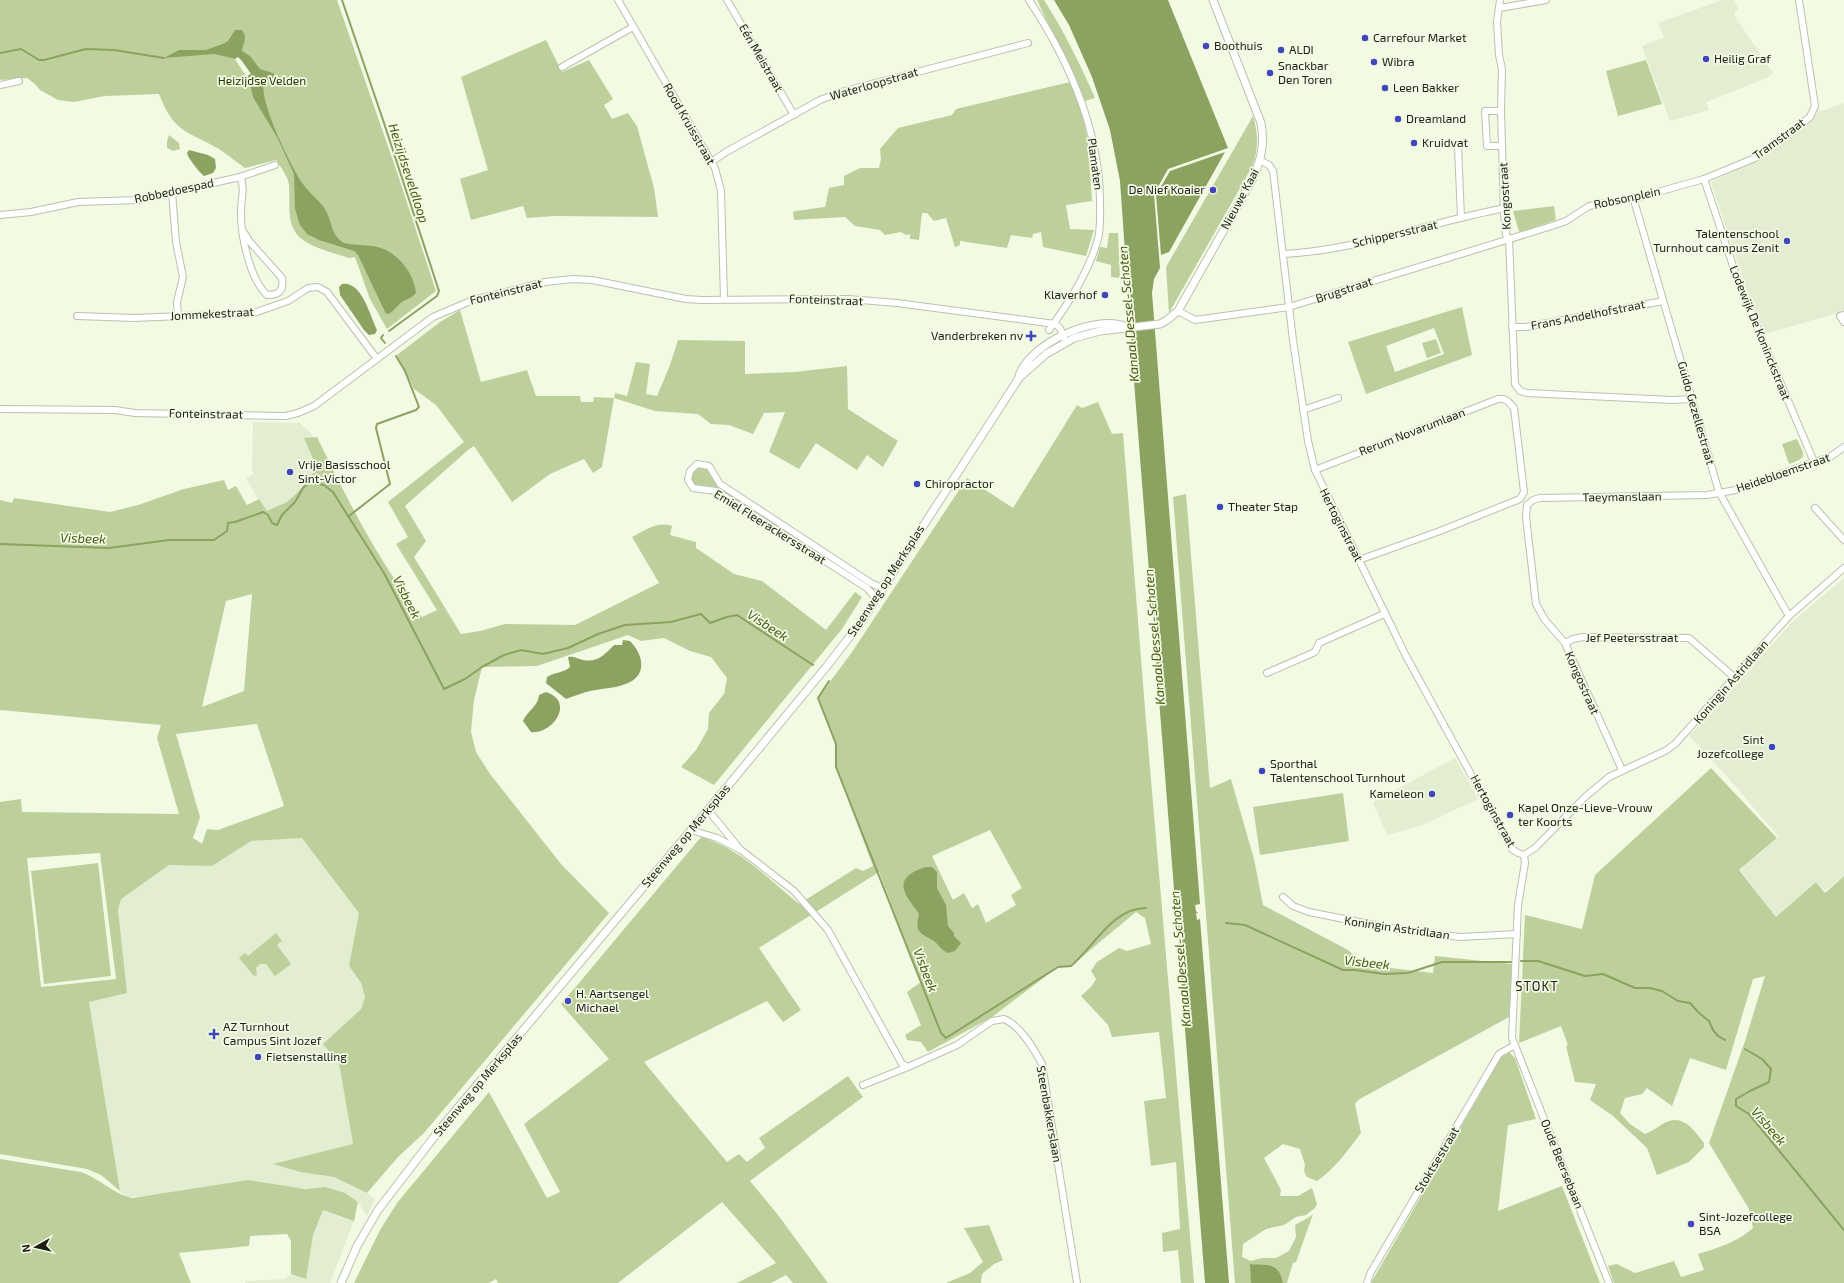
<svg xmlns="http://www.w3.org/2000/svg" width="1844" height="1283" viewBox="0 0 1844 1283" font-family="'Exo 2',sans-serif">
	<rect width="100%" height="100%" fill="#f2fae4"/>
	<!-- built -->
	<g fill="#e2edd1">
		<polygon points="1722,0 1734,0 1738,9 1734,13 1738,21 1773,73 1769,77 1706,102 1709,110 1670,121 1642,46 1664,37 1658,23"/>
		<polygon points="1844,103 1844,311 1765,334 1750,300 1711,182 1756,161 1819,112"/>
		<polygon points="253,422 300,423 311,433 334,487 311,480 306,480 301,486 295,499 268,511 265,511 246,478 254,474 252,469"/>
		<polygon points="1844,578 1844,875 1825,891 1816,882 1776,917 1740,870 1779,837 1729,779 1689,735 1703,723 1792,622"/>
		<polygon points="1455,758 1478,799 1420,826 1387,835 1373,802"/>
		<polygon points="375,832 349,966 361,984 365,997 361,1009 323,1044 339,1063 353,1144 274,1164 300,1172 334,1177 367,1193 375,1199 367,1216 358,1202 325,1187 126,1197 120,1191 89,1002 127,992 104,881 193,838 203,844"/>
		<polygon points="323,1210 354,1221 330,1283 245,1283 245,1281 284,1279 291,1274 306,1278 313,1235"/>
	</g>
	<!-- green -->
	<g fill="#bdd09c" fill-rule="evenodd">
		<path d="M0,0h337l61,175 38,116 -49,38 -17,-30 -15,-42 -6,1c-15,-5 -33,-9 -46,-18 -19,-14 -12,-36 -14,-55 -1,-8 -8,-18 -13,-25l-31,8c-9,-6 -17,-13 -26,-19 -33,-19 -45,-16 -60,-55l-54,2 -31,6 -16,-2 -18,-10 -5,-6 -8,-6 -27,2z"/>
		<path d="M1037,0h7c20,31 36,64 51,98l-10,3z"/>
		<polygon points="546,40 562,72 589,60 613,99 604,105 612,119 628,113 637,126 654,188 658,217 554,216 527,218 523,206 471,220 460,179 488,170 461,77"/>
		<polygon points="1646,60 1662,104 1618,116 1606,71"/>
		<polygon points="1070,82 1084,120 1088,143 1092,201 1066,205 1070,229 1094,230 1086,256 1043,247 1041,232 1033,234 1032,238 1011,235 1007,248 960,241 960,245 955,247 946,218 934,221 927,213 922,213 919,240 910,239 910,234 906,235 901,232 885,235 880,230 855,226 845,217 794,220 793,212 796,211 825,207 829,188 844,185 844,176 860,168 879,168 881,159 880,149 898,128 952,115 956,109"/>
		<path d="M1253,116c5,17 6,33 -1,51l-83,146 -3,-46z"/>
		<polygon points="169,135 179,143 180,149 173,151 167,148 167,141"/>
		<polygon points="1554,206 1556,220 1519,232 1513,211"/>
		<polygon points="1109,233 1118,233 1120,278 1111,277 1111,265 1096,261 1100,247 1107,248"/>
		<path d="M1462,307l10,48 -106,39 -18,-52zM1434,328l10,26 -49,18 -9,-26z"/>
		<path d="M460,310l21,72 46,-12 9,26h44l1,6h12l1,-5 20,1 1,-5 12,3 9,-34 14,2 -4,30 11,2 13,-31 8,-25 67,1v33l50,-2 52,-6 1,43 50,32 -15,26 -16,-12 -10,15 -41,-27 -17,26 -30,-17 16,-40 -21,1 -11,21 -24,-9 -18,-1 -13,-10 -43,-3 -41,-13 -12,69 -9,6 -9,-14 -34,15 -38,28 -38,-56 -6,4 -63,56 21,35 -12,16 47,77 19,-3 25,-7 70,1 84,-42 -27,-46c14,-7 25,-16 40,-11l-2,9 26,7v6l38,26 28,7 64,49 29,-38 7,5 -20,32 -128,156 -33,-18 15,-17 12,-21 1,-16 15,-19 3,-16 -16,-21 -21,-6 -26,-13 -23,3 -13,-6 -91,31 -55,1 -8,33 -3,32 5,20 14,22 71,90 48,49 -185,220 -26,24 -31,36 -33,-16 -34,-5 -27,-8 80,-20 -14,-81 -16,-19 38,-35 4,-12 -4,-14 -12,-17 10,-53 -57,-75 -51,3 -39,25 -43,-1 -48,34 -3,11 9,83 -38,9 31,189 -19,-16 -14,-6 -87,-15v-352l21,-3 1,13 157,2 -22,-76 4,-13 -161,-15v-210l12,3 2,-5 96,14 28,-7 46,-16 40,-9 4,10 8,-4 11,19 12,-6 8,12 20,-9 10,-9 20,-25 -13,-30 13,-1c30,62 62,126 105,180l15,-7 -41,-66 12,-7 -20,-35 76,-60 -28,-37 -22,-16 -17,-34 43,-33zM252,594l-8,97 -42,16 24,-106zM257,724l27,82 -66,24 -11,-1 -5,15 -9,-6 7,-21 -24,-83zM100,853l16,126 -75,8 -14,-129z"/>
		<polygon points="1436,339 1441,353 1427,358 1422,343"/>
		<path d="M1098,402l14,32 11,-1 23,288 48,562h-13l-3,-33 -15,2 -1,-19 18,-4 -4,-67 -25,4 -7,-65 22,-3 -7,-66 -47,5 -4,-12 -27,-29 10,-9 5,-8 -5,-8 6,-9 22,-14 8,3 24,-7 -6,-26 -9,-6 -65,54 -13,1 -66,50 -64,35 -7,-10 -14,-2 -2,-5 16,-10 -14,-33 14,-10 -42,-110 -120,76 42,62 -18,12 -16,-21 -123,61 83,100 12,-8 8,8 18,-14 -6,-10 89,-62 15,21 -113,84 28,34 50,68h-35l-7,-8 -15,8h-34l39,-20 -54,-61 -104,81h-120l-2,-4 -7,4h-135l26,-53 17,-27 92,-111 58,106 13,-6 -36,-68 85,-65 -48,-55 3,-3 5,4 2,-4 -4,-4 12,-14 122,-146c38,11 68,42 98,67l57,-36 7,3 10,-5 -37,-99v-23l-18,-46 34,-46 115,-174 46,30 64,-103 5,3zM990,830l32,58 -11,7 5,10 -30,18 -8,-19 -6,4 -8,-15 -11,7 -21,-44z"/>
		<path d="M1797,439c7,16 12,19 -8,25l-7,-20z"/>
		<path d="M698,467c13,-2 13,11 20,19l-2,2c-6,-2 -11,0 -17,-1 -13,-2 -7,-14 -1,-20z"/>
		<path d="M1186,494l24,294 21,-9 23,80 9,46 85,45 17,15 68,8 2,-17 77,8 -3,53 -151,83 -3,4 6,29c-13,17 -26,36 -44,48l-10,-4 -3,-6 1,-6 -5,-16 -17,-5 -19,14 17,32 -1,6h18l14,-8 5,16 -2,4 -9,7 -10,2 -12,8 -18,4 -23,15 -1,13 9,4 11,-3h14l13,-7 7,-14 -1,-12c6,-4 13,-6 18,-11l-17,48 -3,1 -6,20h-4c-4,-21 -15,-18 -32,-19v19h-16l-62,-786z"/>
		<path d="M1711,768l66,70 -38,32 37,47 40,-35 9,11 19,-17v407h-230l-6,-17 9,-2 18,9 39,-12 7,16 23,-7 -6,-16c20,-6 39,-12 55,-26l-4,-19 -40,-66 36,-102 20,-65 -12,3 -27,91 -36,-12 -18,48 -25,-18 -5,6 -17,4 -5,15 10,11 15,10c7,-3 13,-7 19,-11 19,-10 30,7 40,20v4l-15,15 -32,13 -10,-27 -34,-32 -23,-16 6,-16 -21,-2 -9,-36 2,-1 -7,-19 -42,17 6,-128 57,14 13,-54z"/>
		<polygon points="1343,793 1349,841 1260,855 1253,807"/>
		<polygon points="98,863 111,976 44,984 31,871"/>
		<polygon points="276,933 282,941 277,945 291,964 275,976 266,964 260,964 256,968 257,975 254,976 239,958 245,953 248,956"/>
		<polygon points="1509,1052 1515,1058 1536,1119 1508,1125 1498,1211 1562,1186 1600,1283 1371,1283 1496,1066 1503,1055"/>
		<path d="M0,1159l81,13c18,6 35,24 52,26l115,-18 57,9 20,-2 20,6 13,9 -4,19 -31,-11 -10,25 -7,44 -15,-5v-33l-4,-7 -37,2 -1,10 -70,7 12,30h-191z"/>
		<polygon points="989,1225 1003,1260 994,1264 982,1274 981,1283 946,1283 970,1273 983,1262 964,1228"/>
	</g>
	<!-- water -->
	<g fill="#8ba260">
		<polygon points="1054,0 1168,0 1228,148 1168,169 1154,194 1160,268 1154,279 1152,293 1200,904 1195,905 1196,911 1198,913 1196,913 1197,920 1200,919 1229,1283 1205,1283 1135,394 1120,181 1110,130 1092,77 1069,25"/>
		<path d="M235,30h7c6,8 1,13 0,21l8,5 10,13 13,4 2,3 -3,3 -8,4c-6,16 28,86 39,101 6,9 16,16 22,25 7,12 6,27 19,34 12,3 26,1 37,5 19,7 33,26 35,45 -4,5 -9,6 -14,9 -6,4 -9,12 -16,12l-28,-59 -4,-4 -35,-11 -12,-6 -7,-9 -5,-16 -1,-35 -17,-37 -24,-40 -5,-22 -12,-16 -22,-5 -50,4 15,-8h27l19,-7 3,-2z"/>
		<path d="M189,150l19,5 7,4 1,9 -3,5 -9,3c-5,-4 -16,-18 -17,-23z"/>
		<polygon points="1225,152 1169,252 1161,255 1156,195 1170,171"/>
		<path d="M342,284c20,-3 28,32 35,46l-2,4 -6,1 -5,-5 -24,-35 -1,-8z"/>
		<path d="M623,640l7,1c11,11 18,30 2,40 -13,8 -32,7 -46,11 -7,2 -14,5 -20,7l-20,-16 1,-6c7,-5 17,-4 23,-10l-2,-10c7,-1 9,2 15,3 15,3 22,-6 31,-15h8z"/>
		<path d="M546,692c30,10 6,43 -15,40l-8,-11c4,-10 15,-14 16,-26z"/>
		<path d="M926,867h6l5,5v16l9,17 2,21 6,7v3l7,7 -6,8 -7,2c-8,-4 -8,-7 -14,-12 -13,-8 -20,-8 -15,-26 -1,-5 -5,-7 -7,-11 -16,-21 -8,-30 14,-37z"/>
		<path d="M1250,1264c18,1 29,-2 33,19h-32z"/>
	</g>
	<!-- pier -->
	<polygon fill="#f2fae4" points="238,57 242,61 251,74 246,76 235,59"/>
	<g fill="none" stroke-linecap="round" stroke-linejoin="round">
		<!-- stream -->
		<g stroke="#8ba260" stroke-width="2">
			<polyline points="342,0 383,120 439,291 437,296 389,331"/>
			<polyline points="0,53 21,49 39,60 44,60 86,49 114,50 164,58"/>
			<polyline points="383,335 381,338 385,343"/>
			<polyline points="349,516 390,484 376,428 377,424 416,410 419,407 405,371 396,356"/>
			<polyline points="0,544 109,548 169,540 214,540 227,531 228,523 235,522 263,512 268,515 272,523 277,525 282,515 295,502 303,488 310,482 324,485 333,492 384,573 444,689 465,679 482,667 504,655 521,650 543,654 568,648 598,634 625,625 671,622 701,614 710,623 727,617 737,615 813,665"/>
			<path d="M829,681l-11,17 18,46v23l105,266 5,5 112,-71 13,-1c23,-19 41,-58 75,-58"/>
			<polyline points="1226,923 1245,925 1343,970 1355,970 1384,974 1408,973 1442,962 1513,962"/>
			<polyline points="1521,961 1538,961 1585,976 1603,974 1635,988 1650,988 1662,991 1678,1001 1690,1003 1699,1013 1709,1021 1713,1030 1718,1036 1725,1040"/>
			<polyline points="1745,1049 1762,1059 1771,1069 1769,1082 1750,1091 1736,1099 1736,1106 1749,1114 1844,1230"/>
		</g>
		<defs>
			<g id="minor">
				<polyline points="618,0 715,168 721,191 724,299"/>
				<polyline points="727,0 794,115"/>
				<path d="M1029,0c39,59 70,129 71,200 0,13 1,27 -2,39 -9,32 -29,64 -49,91"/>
				<polyline points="1500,0 1497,22 1499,55 1502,69 1501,111 1504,213 1506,235 1509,239 1515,384 1520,391 1527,393 1672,400 1692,399"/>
				<polyline points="1500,8 1546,0"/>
				<polyline points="562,67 633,27"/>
				<polyline points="0,85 19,81"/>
				<polyline points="1501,111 1485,111 1487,146 1502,146"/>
				<polyline points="1458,147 1461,218"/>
				<polyline points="1261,161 1269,165 1273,171 1293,340 1308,441 1315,470 1406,656 1512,849 1518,853 1524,855"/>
				<polyline points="710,163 726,152 820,100 841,92 1028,43"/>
				<path d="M240,177c6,11 0,25 1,37 0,23 9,65 26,81 12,0 17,-4 15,-17l-32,-36 -7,-11"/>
				<polyline points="1704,179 1740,287 1814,462"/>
				<polyline points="172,192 176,242 183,277 177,302 178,316"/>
				<polyline points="1633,197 1719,492 1789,616"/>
				<polyline points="0,215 31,212 78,202 138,200 240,177 275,165"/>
				<path d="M1284,254c75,-4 147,-32 221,-46"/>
				<polyline points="1178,311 1195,320 1289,307 1555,225 1566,221 1589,206 1640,197 1704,179 1755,158 1810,117 1815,106 1799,0"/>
				<polyline points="1844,315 1840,316 1844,322"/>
				<polyline points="77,316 134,318 254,313 288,301 308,288 318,287 327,292 377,359"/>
				<polyline points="1512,327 1526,327 1663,301"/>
				<polyline points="0,409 115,410 135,413 285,416 298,413 314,406 433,317 473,300 545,282 573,279 592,280 686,299 702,300 848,299 897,303 1055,324 1060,328 1064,338"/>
				<polyline points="1303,410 1338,398"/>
				<path d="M1315,470l183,-71c8,-1 11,3 16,9l10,84 -4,7 -80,32 -81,29"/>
				<polyline points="1815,508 1844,540"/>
				<polyline points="876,598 867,588 716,491 693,488 688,480 690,471 697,464 709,466 720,484 871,583 882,588"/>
				<polyline points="1565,643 1573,639 1583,637 1689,638 1734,677"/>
				<polyline points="1267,673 1315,652 1319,643 1384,614"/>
				<polyline points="1622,770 1565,643 1545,620 1536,604 1526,517 1527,505 1533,500 1540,498 1707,495 1736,490 1814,462 1830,457 1844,447"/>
				<polyline points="708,810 739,848"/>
				<path d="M691,830l26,8 24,12 53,41 34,39 74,134 6,3 49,-22 35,-24 12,-2c17,7 30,30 38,45l35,219"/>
				<polyline points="1524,855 1525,863 1518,905 1512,1038 1609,1283"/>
				<polyline points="1524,855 1535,848 1585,797 1609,777 1665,751 1675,744 1789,616 1844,568"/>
				<polyline points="1283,897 1293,906 1309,912 1390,928 1460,937 1517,934"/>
				<polyline points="863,1085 908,1067"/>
				<polyline points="1367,1283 1371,1272 1499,1054 1515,1045"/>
			</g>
			<g id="tertiary">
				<path d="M1019,376c11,-33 77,-63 108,-49"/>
				<path d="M341,1283l16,-37 21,-36 63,-82 267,-318 119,-144 34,-44 158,-244 27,-24 28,-16 26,-7 60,-7 7,-4 11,-9 74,-131c9,-20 13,-35 9,-57l-48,-123"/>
			</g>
		</defs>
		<!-- minor casing -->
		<use href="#minor" stroke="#bac2ad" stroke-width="8"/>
		<!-- tertiary casing -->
		<use href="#tertiary" stroke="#bac2ad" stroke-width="9"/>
		<!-- minor -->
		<use href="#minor" stroke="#fff" stroke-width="6"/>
		<!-- tertiary -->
		<use href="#tertiary" stroke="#fff" stroke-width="7"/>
	</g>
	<!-- markers -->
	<g fill="#3f46ba" stroke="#f2fae4" stroke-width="1.5">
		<circle cx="1365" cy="38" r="4"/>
		<circle cx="1206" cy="46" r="4"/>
		<circle cx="1281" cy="50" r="4"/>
		<circle cx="1706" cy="59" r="4"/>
		<circle cx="1374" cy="62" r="4"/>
		<circle cx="1270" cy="73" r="4"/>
		<circle cx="1385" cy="88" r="4"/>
		<circle cx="1398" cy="119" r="4"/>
		<circle cx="1414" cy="143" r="4"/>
		<circle cx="1213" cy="190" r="4"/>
		<circle cx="1787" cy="241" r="4"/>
		<circle cx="1105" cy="295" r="4"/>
		<path d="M1029 330h4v4h4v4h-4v4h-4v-4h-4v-4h4z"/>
		<circle cx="290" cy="472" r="4"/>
		<circle cx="917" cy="484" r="4"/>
		<circle cx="1220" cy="507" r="4"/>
		<circle cx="1772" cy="747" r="4"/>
		<circle cx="1262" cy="771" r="4"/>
		<circle cx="1432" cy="794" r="4"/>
		<circle cx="1510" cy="815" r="4"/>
		<circle cx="568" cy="1001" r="4"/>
		<path d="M212 1028h4v4h4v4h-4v4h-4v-4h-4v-4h4z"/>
		<circle cx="258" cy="1057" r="4"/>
		<circle cx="1691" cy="1224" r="4"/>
	</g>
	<g text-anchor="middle" stroke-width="3.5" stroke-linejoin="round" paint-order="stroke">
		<!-- poi labels -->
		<g font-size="12" fill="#1c1e17" stroke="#f2fae4" text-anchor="start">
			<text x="1373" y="42">Carrefour Market</text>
			<text x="1214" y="50">Boothuis</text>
			<text x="1289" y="54">ALDI</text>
			<text x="1714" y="63">Heilig Graf</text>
			<text x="1382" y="66">Wibra</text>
			<text x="1278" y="70">Snackbar<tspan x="1278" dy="14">Den Toren</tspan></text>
			<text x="1393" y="92">Leen Bakker</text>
			<text x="1406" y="123">Dreamland</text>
			<text x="1422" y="147">Kruidvat</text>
			<text x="1205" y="194" text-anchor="end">De Nief Koaier</text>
			<text x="1779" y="238" text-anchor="end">Talentenschool<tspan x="1779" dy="14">Turnhout campus Zenit</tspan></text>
			<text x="1097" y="299" text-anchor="end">Klaverhof</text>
			<text x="1023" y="340" text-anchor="end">Vanderbreken nv</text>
			<text x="298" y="469">Vrije Basisschool<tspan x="298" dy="14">Sint-Victor</tspan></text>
			<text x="925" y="488">Chiropractor</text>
			<text x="1228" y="511">Theater Stap</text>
			<text x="1764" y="744" text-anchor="end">Sint<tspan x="1764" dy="14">Jozefcollege</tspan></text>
			<text x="1270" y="768">Sporthal<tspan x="1270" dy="14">Talentenschool Turnhout</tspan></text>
			<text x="1424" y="798" text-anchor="end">Kameleon</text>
			<text x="1518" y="812">Kapel Onze-Lieve-Vrouw<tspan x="1518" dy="14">ter Koorts</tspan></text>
			<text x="576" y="998">H. Aartsengel<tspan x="576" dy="14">Michael</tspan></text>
			<text x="223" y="1031">AZ Turnhout<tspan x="223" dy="14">Campus Sint Jozef</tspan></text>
			<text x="266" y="1061">Fietsenstalling</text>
			<text x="1699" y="1221">Sint-Jozefcollege<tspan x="1699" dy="14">BSA</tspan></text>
		</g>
		<!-- street labels -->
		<g font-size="12" fill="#1c1e17" stroke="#f2fae4">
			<text transform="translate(761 58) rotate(60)" y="4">Eén Meistraat</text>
			<text transform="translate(874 84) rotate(-16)" y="4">Waterloopstraat</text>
			<text transform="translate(689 124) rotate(60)" y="4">Rood Kruisstraat</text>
			<text transform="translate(1779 139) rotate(-36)" y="4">Tramstraat</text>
			<text transform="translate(1095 164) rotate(82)" y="4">Plamaten</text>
			<text transform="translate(174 191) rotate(-12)" y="4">Robbedoespad</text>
			<text transform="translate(1505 196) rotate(-93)" y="4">Kongostraat</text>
			<text transform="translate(1627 198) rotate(-12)" y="4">Robsonplein</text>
			<text transform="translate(1240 199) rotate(-62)" y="4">Nieuwe Kaai</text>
			<text transform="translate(1395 234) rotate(-13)" y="4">Schippersstraat</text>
			<text transform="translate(1344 290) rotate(-18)" y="4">Brugstraat</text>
			<text transform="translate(506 292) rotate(-14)" y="4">Fonteinstraat</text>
			<text transform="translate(826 300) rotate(2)" y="4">Fonteinstraat</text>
			<text transform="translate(212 314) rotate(-3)" y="4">Jommekestraat</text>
			<text transform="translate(1588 315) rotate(-11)" y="4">Frans Andelhofstraat</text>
			<text transform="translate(1760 333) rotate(68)" y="4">Lodewijk De Koninckstraat</text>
			<text transform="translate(1696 413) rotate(74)" y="4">Guido Gezellestraat</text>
			<text transform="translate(206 414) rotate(1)" y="4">Fonteinstraat</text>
			<text transform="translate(1412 432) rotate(-21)" y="4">Rerum Novarumlaan</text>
			<text transform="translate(1783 473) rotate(-19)" y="4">Heidebloemstraat</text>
			<text transform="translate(1622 497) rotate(-1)" y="4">Taeymanslaan</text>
			<text transform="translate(1341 525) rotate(63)" y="4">Hertoginstraat</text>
			<text transform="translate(770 527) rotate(32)" y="4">Emiel Fleerackersstraat</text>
			<text transform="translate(886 581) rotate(-57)" y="4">Steenweg op Merksplas</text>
			<text x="1632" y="642">Jef Peetersstraat</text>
			<text transform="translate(1731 682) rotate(-49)" y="4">Koningin Astridlaan</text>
			<text transform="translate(1582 683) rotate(66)" y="4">Kongostraat</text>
			<text transform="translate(1493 811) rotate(61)" y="4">Hertoginstraat</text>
			<text transform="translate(686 836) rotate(-50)" y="4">Steenweg op Merksplas</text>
			<text transform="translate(1397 928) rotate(8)" y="4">Koningin Astridlaan</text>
			<text transform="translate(478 1085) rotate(-50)" y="4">Steenweg op Merksplas</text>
			<text transform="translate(1049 1114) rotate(80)" y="4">Steenbakkerslaan</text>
			<text transform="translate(1437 1160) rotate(-59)" y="4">Stoktsestraat</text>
			<text transform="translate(1562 1164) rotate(68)" y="4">Oude Beersebaan</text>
		</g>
		<!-- park labels -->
		<g font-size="12" fill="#273501" stroke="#f2fae4">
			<text x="262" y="85">Heizijdse Velden</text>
		</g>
		<!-- water labels -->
		<g font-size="13" font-style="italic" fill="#455a10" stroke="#f2fae4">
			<text transform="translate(409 173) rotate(72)" y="5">Heizijdseveldloop</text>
			<text transform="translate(1128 314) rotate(-95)" y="5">Kanaal Dessel-Schoten</text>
			<text transform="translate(83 538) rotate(2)" y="5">Visbeek</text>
			<text transform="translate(407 597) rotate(63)" y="5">Visbeek</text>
			<text transform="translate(768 625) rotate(33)" y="5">Visbeek</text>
			<text transform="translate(1154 637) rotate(-95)" y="5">Kanaal Dessel-Schoten</text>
			<text transform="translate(1180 959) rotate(-95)" y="5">Kanaal Dessel-Schoten</text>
			<text transform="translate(1367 962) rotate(6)" y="5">Visbeek</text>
			<text transform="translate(926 970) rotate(69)" y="5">Visbeek</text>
			<text transform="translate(1769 1126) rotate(49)" y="5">Visbeek</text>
		</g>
		<!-- neighbourhood labels -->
		<g font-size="13" letter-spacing="1" fill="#1c1e17" stroke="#f2fae4">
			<text x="1537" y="991">STOKT</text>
		</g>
	</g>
	<!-- north arrow -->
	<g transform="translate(36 1247) rotate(262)" stroke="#f2fae4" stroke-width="3" paint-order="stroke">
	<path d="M0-3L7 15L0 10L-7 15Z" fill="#1c1e17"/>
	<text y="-6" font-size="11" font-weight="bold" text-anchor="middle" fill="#1c1e17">N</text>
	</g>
</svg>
